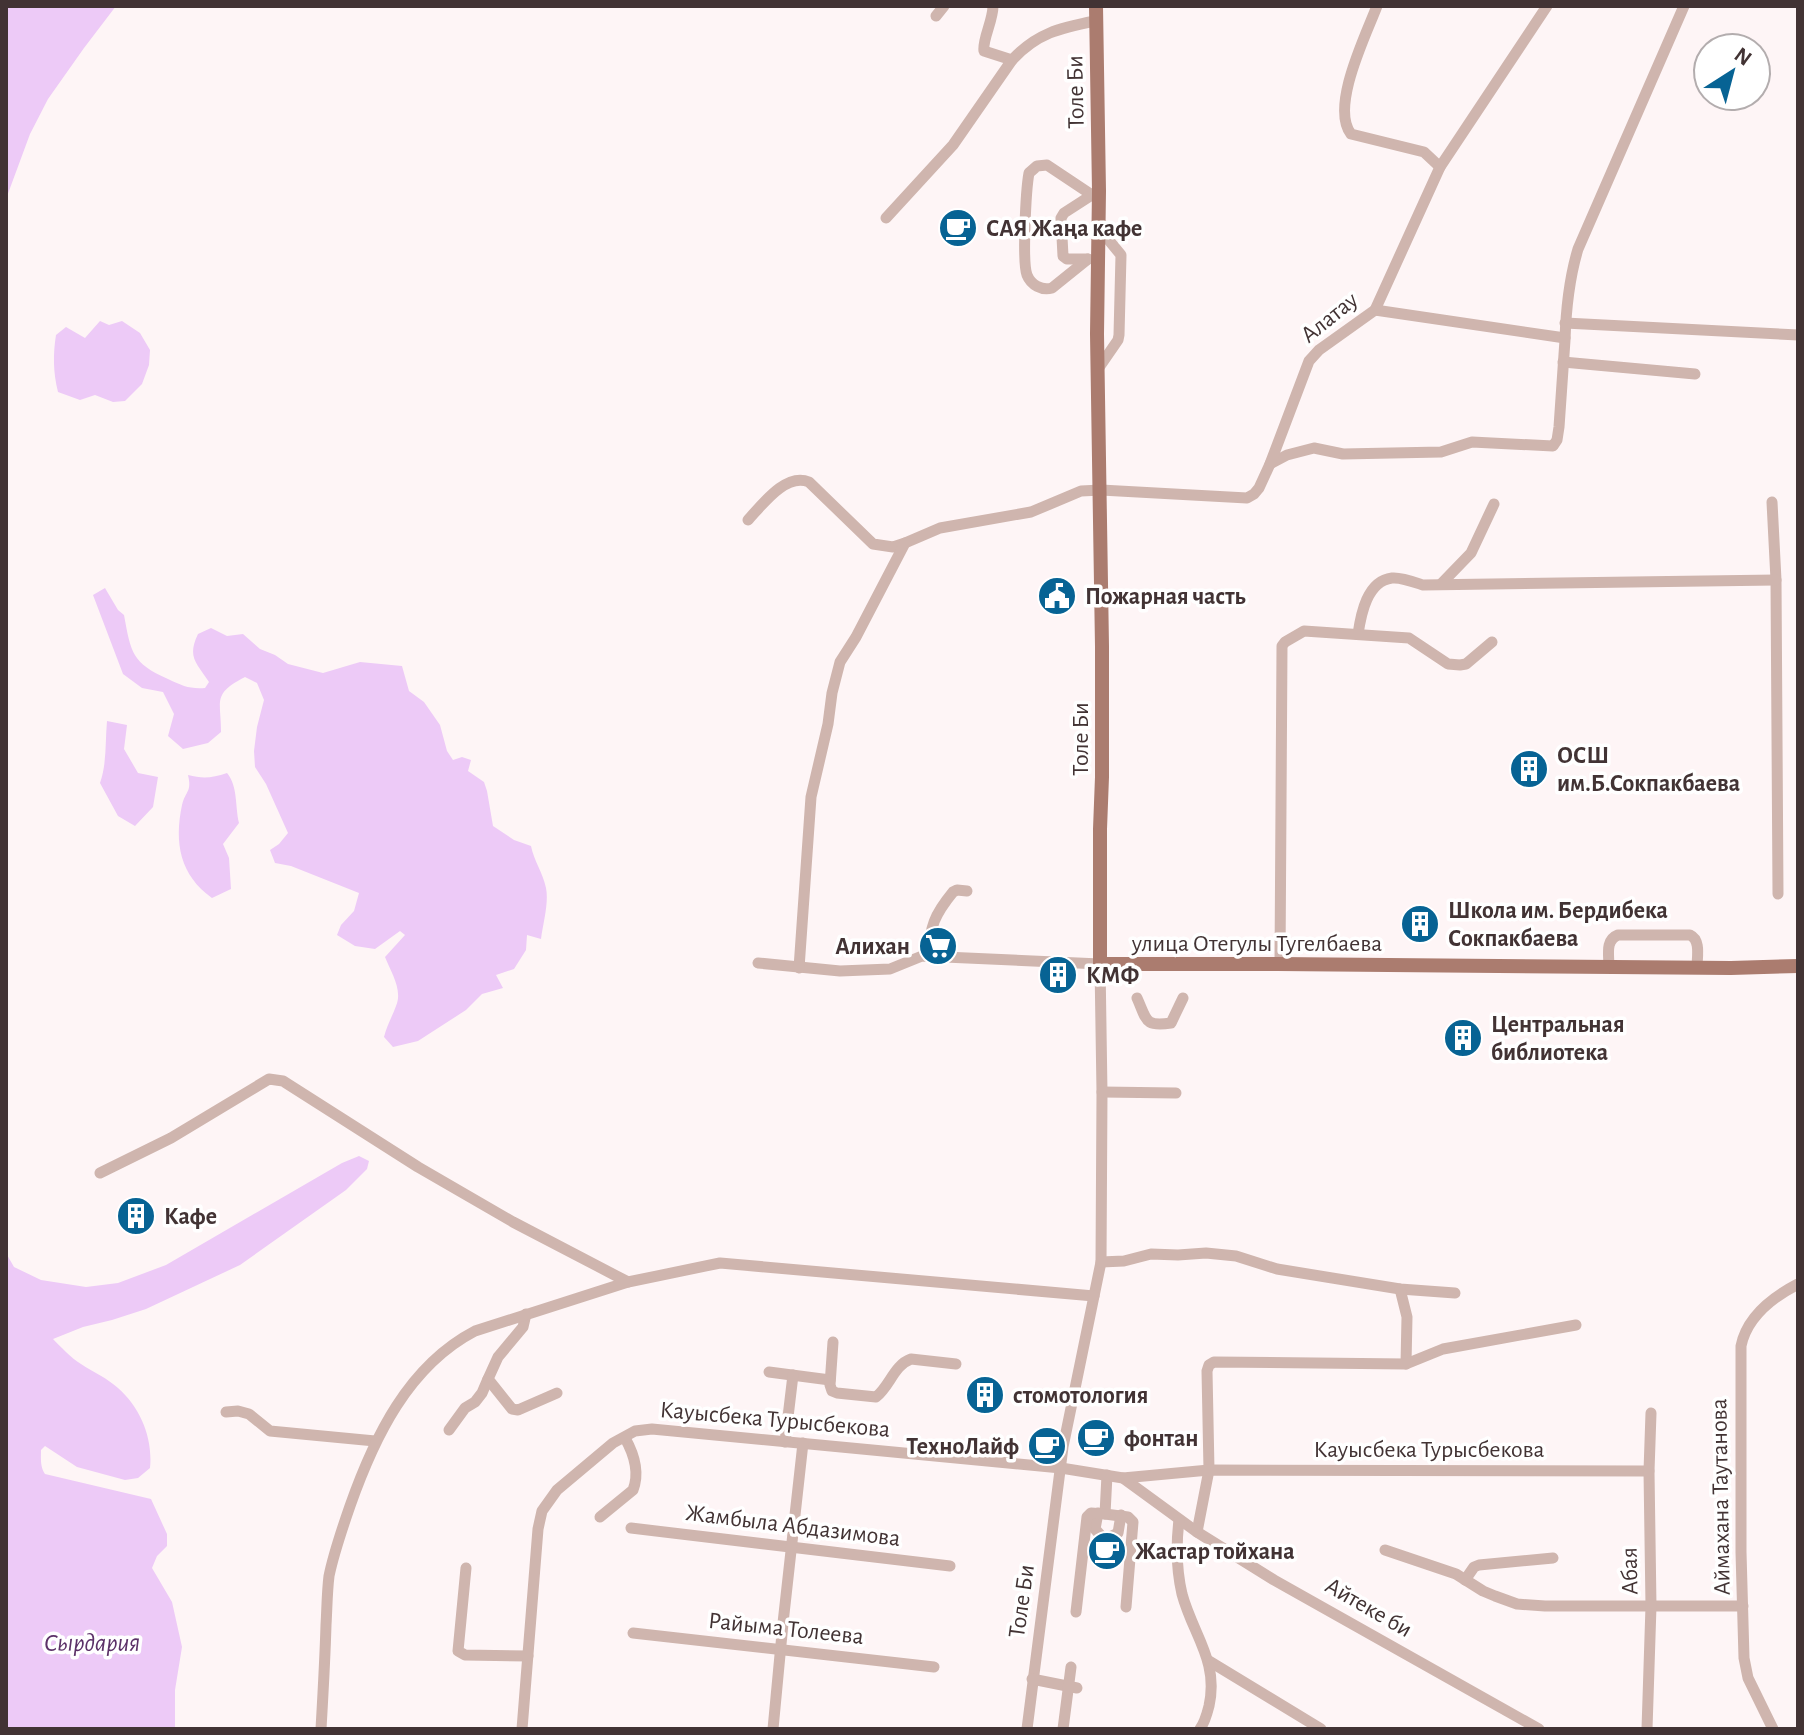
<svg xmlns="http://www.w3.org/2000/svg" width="1804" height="1735" viewBox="0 0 1804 1735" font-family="'Alegreya Sans',sans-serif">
	<rect width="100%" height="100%" fill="#fef5f6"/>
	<!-- water -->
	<g fill="#edcaf7">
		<polygon points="6,6 116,6 84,48 48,99 30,134 6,199"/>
		<path d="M100,321l9,4 13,-4 18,12 10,17 -1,15 -7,19 -17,17 -12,1 -18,-7 -15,5 -22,-8c-5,-20 -5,-38 -2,-57l10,-8 19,11z"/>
		<path d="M105,588l13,22 6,5c7,38 8,48 44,64 15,7 21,10 37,9l4,-6c-13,-20 -22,-25 -11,-48l13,-6 16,8 16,-2 17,15 15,6 13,9 35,9 37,-11 42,4 7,25 15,11 16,23 7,26 6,9 9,-3 9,3 -3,11 16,11 3,9 6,35 21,14 17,6c3,15 12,27 15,42 3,15 -3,35 -5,51l-14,-4 -1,15 -12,19 -18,6 7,13 -21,6 -16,16 -48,31 -25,6 -9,-10c3,-12 8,-20 12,-31 7,-16 -5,-34 -11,-49l20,-22 -5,-4 -25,18 -20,-3 -18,-11 4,-10 13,-14 5,-18 -68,-27 -16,-3 -5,-13 9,-6 9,-11 -22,-49 -11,-17 -1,-16 3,-24 7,-27 -7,-17 -12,-6c-33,17 -24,23 -24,55l-13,11 -25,6 -15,-13 6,-22 -11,-22 -21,-4 -19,-14 -30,-79z"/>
		<path d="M107,721l20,4 -3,24 14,24 20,4 -5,30 -18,19 -17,-10 -18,-33c7,-20 5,-40 7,-62z"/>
		<path d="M227,773c11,13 8,33 12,50l-16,21 6,14 2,31 -19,9c-32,-23 -38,-55 -30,-93 4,-15 10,-13 6,-30 15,4 24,3 39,-2z"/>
		<path d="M359,1156l10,5 -2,8 -21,21 -106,75 -94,44 -34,11 -29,7 -30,12c8,8 18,19 28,25 12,8 26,14 37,24 23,20 35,51 32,80l-12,10 -13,2 -48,-13 -32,-21 -4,4c0,8 -1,17 4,24l106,25 16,35v12l-10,10 -5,12 20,34 10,45 -7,43v39h-169v-476l8,14 27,13 45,7 32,-4 48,-18 176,-102z"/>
	</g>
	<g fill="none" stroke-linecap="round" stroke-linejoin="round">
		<!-- minor -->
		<g stroke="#cfb5ae" stroke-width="11">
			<path d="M993,6c0,15 -11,34 -9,45l28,9"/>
			<path d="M1377,6c-11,29 -47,101 -26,128l73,18 16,15"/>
			<polyline points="936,16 944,6"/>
			<path d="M886,218l67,-73 59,-85c25,-27 48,-32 83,-39"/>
			<polyline points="1098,227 1121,255 1119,335 1118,340 1098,369"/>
			<path d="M1088,259l-36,29c-10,3 -21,-3 -25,-13 -5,-13 -1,-86 2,-102l8,-7 10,-1 45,30"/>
			<polyline points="1088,259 1067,259 1063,256 1061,218 1064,213 1095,193"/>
			<polyline points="1375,310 1565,338"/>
			<polyline points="1565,323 1798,335"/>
			<polyline points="1563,362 1695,374"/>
			<path d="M1270,464l17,-9 27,-7 29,6 98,-2 31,-10 81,4 4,-6 2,-13c2,-29 4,-58 6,-87 1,-32 4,-61 13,-91l106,-243"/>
			<polyline points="1772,502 1776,580 1778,894"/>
			<path d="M748,520c14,-15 38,-48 61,-38l64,62 20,3 12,-4"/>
			<polyline points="1441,584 1471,553 1494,504"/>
			<path d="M1358,634c3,-20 9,-53 34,-56 9,-1 22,4 31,7l353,-5"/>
			<path d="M929,956c0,-29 6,-42 24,-64l4,-2 10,1"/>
			<polyline points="758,963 840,971 890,969 922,956 1100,964 1102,1092 1101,1262 1063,1447 1027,1729"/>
			<polyline points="1280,964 1282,646 1285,642 1304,631 1409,638 1448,664 1460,665 1466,664 1492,642"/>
			<path d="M1609,967c0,-12 -4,-27 9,-32h72c11,5 7,22 7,33"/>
			<polyline points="799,968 811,797 828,724 832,693 840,662 856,637 905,543 940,528 1031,512 1081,491 1101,490 1247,498 1254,494 1259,488 1270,464 1309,361 1319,350 1375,310 1440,167 1547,6"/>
			<path d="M1137,998c10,22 7,29 34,25l12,-25"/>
			<polyline points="1102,1092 1176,1093"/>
			<polyline points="100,1173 171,1138 269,1079 283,1081 418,1167 513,1222 628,1282"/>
			<polyline points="1101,1262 1124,1261 1151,1254 1178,1255 1206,1253 1236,1256 1277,1269 1400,1289 1455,1293"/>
			<polyline points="1400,1289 1407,1317 1406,1364"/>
			<polyline points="526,1314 523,1327 498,1357 488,1379 512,1409 518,1410 557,1393"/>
			<path d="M833,1342l-3,43 2,6 5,2 39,4c14,-11 18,-32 35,-38l45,5"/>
			<polyline points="769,1372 830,1380"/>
			<polyline points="226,1412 238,1411 249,1414 270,1431 375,1441"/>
			<polyline points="449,1430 465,1408 475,1402 482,1393 488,1379"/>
			<polyline points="785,1442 793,1375"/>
			<polyline points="1107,1475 1105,1514 1128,1517 1133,1522 1126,1607"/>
			<polyline points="1123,1478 1197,1532 1274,1580 1539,1729"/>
			<polyline points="1098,1513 1095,1529 1103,1538 1108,1538 1118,1533 1121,1515"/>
			<path d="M600,1517l33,-27c7,-18 1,-36 -8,-52"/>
			<path d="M1179,1520c-3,25 -3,48 3,74 11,41 37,67 27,112 -2,8 -4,16 -9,23"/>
			<polyline points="631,1528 950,1566"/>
			<polyline points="1197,1532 1209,1470 1207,1371 1209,1365 1214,1362 1406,1364 1443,1349 1576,1325"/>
			<polyline points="1385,1550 1456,1574 1483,1591 1495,1596 1517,1604 1545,1606 1743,1606"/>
			<polyline points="466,1568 458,1651 465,1655 528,1656"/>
			<polyline points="1465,1580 1474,1567 1479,1565 1553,1558"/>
			<polyline points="1076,1612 1087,1517 1091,1513 1105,1514"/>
			<polyline points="633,1633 934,1667"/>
			<polyline points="1209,1661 1321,1729"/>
			<polyline points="1032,1679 1077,1688"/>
			<path d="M321,1729c2,-35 4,-69 5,-104 1,-16 1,-33 3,-49 5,-24 13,-47 21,-70 24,-68 58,-140 125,-175l153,-49 92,-19 374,33"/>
			<polyline points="522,1729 538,1529 542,1511 557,1490 613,1443 635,1431 652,1429 1061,1468 1123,1478 1209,1470 1649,1471"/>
			<polyline points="773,1729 783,1623 803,1443"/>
			<polyline points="1063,1729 1071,1667"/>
			<polyline points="1647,1729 1651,1606 1649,1471 1651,1413"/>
			<path d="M1773,1729l-25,-51 -4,-20 -3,-106v-206c6,-29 32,-49 57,-62"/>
		</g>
		<!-- major -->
		<polyline stroke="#ab7c6f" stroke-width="14" points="1096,6 1099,191 1097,334 1102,646 1102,777 1100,829 1100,964 1278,964 1731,968 1798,966"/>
	</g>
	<!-- icons -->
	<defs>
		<symbol id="cafe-disc" viewBox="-11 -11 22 22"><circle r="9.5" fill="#076394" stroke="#fff"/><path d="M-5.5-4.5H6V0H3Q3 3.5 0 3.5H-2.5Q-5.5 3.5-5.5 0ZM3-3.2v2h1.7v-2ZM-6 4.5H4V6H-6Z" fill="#fff"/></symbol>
		<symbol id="civic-disc" viewBox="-11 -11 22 22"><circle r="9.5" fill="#076394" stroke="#fff"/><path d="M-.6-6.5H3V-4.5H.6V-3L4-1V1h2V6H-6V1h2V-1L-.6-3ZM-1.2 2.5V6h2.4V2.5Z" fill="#fff"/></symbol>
		<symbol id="building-disc" viewBox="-11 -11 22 22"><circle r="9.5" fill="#076394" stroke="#fff"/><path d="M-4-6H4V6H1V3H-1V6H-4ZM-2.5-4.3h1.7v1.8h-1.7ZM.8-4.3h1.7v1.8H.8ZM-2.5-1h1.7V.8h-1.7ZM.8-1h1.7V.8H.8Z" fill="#fff"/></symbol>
		<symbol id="supermarket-disc" viewBox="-11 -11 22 22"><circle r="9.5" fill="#076394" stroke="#fff"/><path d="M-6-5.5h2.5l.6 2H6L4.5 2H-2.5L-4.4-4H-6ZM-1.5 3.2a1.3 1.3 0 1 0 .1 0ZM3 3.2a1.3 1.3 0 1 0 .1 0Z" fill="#fff"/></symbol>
	</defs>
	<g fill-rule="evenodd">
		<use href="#cafe-disc" x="936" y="206" width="44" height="44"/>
		<use href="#civic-disc" x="1035" y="574" width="44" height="44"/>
		<use href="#building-disc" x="1507" y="747" width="44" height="44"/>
		<use href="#building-disc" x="1398" y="902" width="44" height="44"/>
		<use href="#supermarket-disc" x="916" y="924" width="44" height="44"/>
		<use href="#building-disc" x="1036" y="953" width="44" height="44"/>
		<use href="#building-disc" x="1441" y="1016" width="44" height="44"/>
		<use href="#building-disc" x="114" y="1194" width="44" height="44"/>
		<use href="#building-disc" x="963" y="1373" width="44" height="44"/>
		<use href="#cafe-disc" x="1074" y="1416" width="44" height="44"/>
		<use href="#cafe-disc" x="1025" y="1424" width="44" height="44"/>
		<use href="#cafe-disc" x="1085" y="1529" width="44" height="44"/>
	</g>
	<g text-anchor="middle" stroke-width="7" stroke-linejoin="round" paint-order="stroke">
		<!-- street labels -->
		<g font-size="24" fill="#423334" stroke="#fff">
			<text transform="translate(1075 92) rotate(-91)" y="8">Толе Би</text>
			<text transform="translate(1329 317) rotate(-39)" y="8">Алатау</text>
			<text transform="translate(1080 739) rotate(-90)" y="8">Толе Би</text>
			<text x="1257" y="951">улица Отегулы Тугелбаева</text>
			<text transform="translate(775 1419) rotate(5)" y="8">Кауысбека Турысбекова</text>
			<text x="1429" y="1457">Кауысбека Турысбекова</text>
			<text transform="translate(1720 1497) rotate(-91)" y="8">Аймахана Таутанова</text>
			<text transform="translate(793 1525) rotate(7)" y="8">Жамбыла Абдазимова</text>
			<text transform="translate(1629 1571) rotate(-91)" y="8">Абая</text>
			<text transform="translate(1021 1601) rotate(-82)" y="8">Толе Би</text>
			<text transform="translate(1369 1607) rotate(30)" y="8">Айтеке би</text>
			<text transform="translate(786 1628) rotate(6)" y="8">Райыма Толеева</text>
		</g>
		<!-- poi labels -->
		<g font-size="24" font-weight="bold" fill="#423334" stroke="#fff" text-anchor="start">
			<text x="986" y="236">САЯ Жаңа кафе</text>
			<text x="1085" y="604">Пожарная часть</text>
			<text x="1557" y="763">ОСШ<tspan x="1557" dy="28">им.Б.Сокпакбаева</tspan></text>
			<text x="1448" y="918">Школа им. Бердибека<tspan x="1448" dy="28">Сокпакбаева</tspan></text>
			<text x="910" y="954" text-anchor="end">Алихан</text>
			<text x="1086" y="983">КМФ</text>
			<text x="1491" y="1032">Центральная<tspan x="1491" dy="28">библиотека</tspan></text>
			<text x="164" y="1224">Кафе</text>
			<text x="1013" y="1403">стомотология</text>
			<text x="1124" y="1446">фонтан</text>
			<text x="1019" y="1454" text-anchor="end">ТехноЛайф</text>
			<text x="1135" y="1559">Жастар тойхана</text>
		</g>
		<!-- water labels -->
		<g font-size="26" font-style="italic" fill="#5c3168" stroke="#fff">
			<text x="92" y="1651">Сырдария</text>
		</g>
	</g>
	<!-- border -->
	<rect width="1804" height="1735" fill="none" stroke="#423334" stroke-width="16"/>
	<!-- north arrow -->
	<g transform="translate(1732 72) rotate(36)"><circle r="38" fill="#ffffff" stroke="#b3adae" stroke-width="2"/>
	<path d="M0-6L14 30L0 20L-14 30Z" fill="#076394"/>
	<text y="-12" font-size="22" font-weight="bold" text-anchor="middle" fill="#423334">N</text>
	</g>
</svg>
